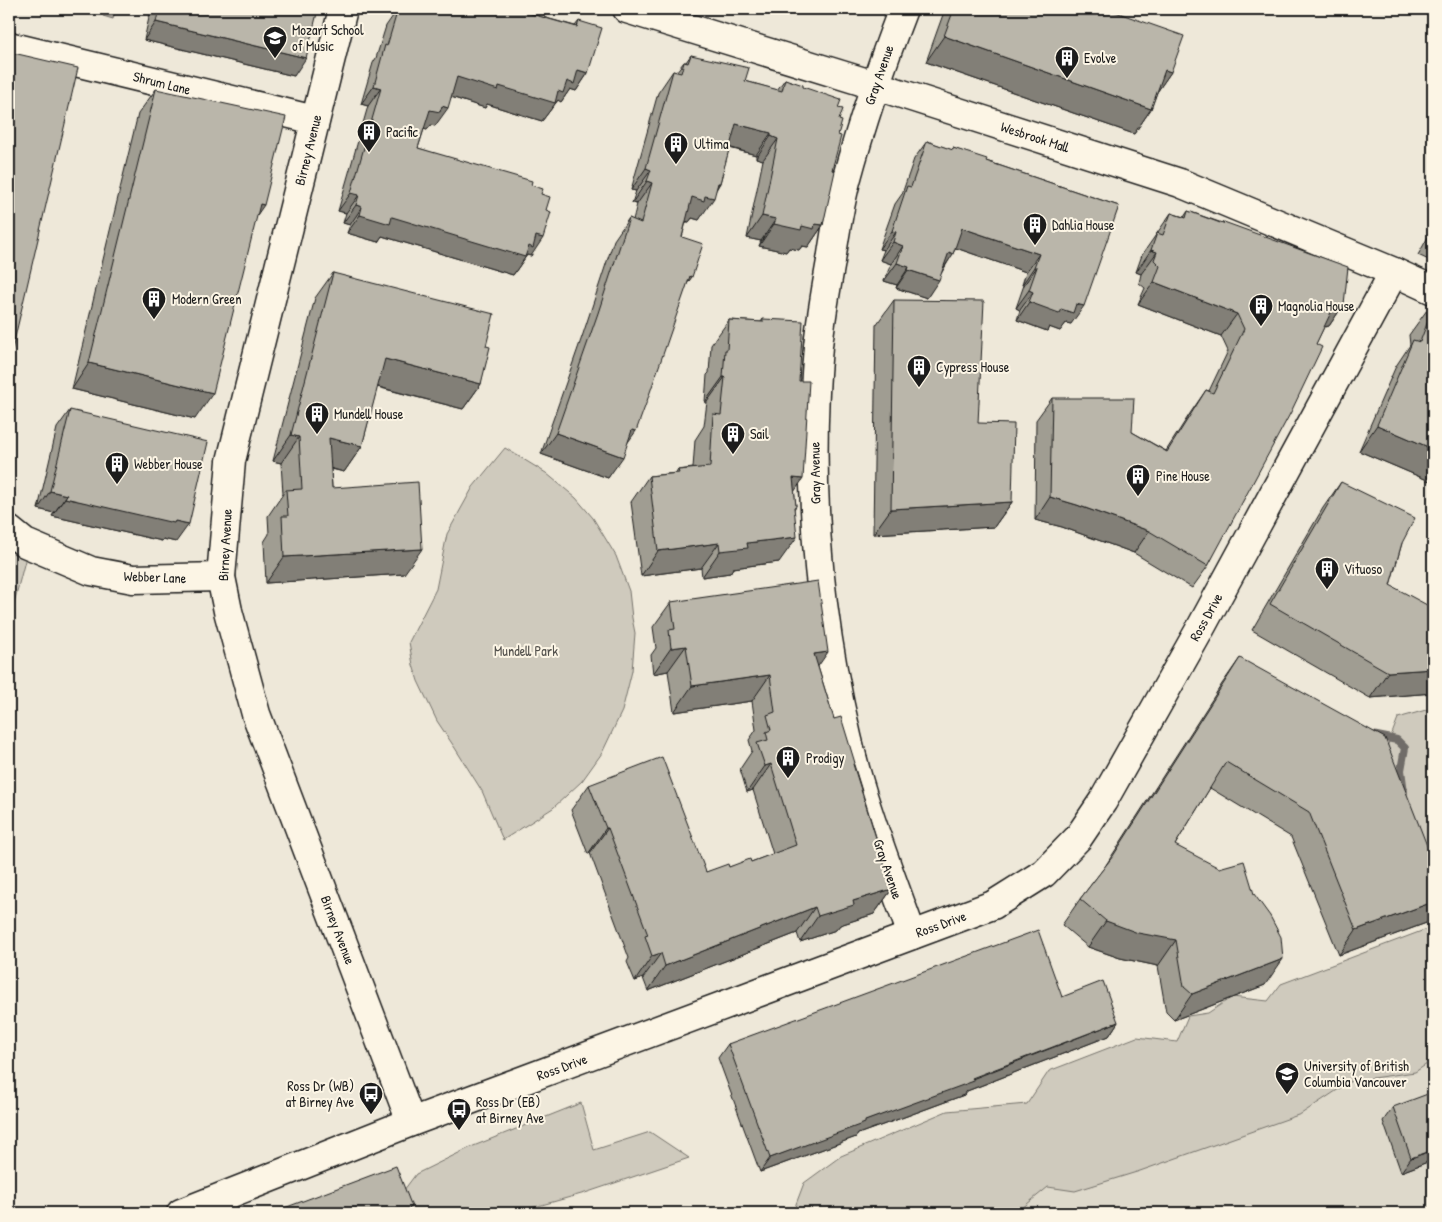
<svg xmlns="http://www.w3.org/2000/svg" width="1442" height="1222" viewBox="0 0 1442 1222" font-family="'Patrick Hand',sans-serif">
	<rect width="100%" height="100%" fill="#eee8d9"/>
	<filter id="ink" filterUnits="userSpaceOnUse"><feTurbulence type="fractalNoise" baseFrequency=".02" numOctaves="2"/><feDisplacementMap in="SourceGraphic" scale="10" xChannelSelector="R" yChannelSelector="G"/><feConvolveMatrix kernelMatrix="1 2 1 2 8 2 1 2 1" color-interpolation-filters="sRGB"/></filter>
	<g filter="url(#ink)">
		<!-- built -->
		<polygon fill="#ded9cb" points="1433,977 1433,1213 847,1213"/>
		<!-- green -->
		<g fill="#cfcabd" stroke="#76736c">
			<polygon points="505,448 546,473 576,498 593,518 616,556 629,591 632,618 635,633 632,671 622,711 602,753 582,781 553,808 503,840 482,791 455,748 437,721 418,681 413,665 409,642 436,589 447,534 473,487"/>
			<polygon points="9,542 27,553 9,622"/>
			<polygon points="1433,708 1433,885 1382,760 1398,718"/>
			<polygon points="1427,929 1433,930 1433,1060 1415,1072 1351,1081 1301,1114 1140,1171 1075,1191 1048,1187 1016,1213 793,1213 793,1212 804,1183 841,1156 947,1111 1027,1104 1049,1071 1137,1037 1177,1042 1188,1016 1208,1013 1232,997 1268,1001 1281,984"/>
			<polygon points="581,1103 594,1150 650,1132 689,1158 585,1193 513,1213 405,1213 398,1198 416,1174 471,1147"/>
		</g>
		<!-- water -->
		<polygon fill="#a7a299" stroke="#6f6c67" points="105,9 116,9 113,19 103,16"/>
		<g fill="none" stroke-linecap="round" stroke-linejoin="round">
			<!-- stream -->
			<polyline stroke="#6f6c67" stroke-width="8" points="1372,735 1397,740 1405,748 1401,770 1404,792"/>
			<defs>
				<g id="minor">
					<polyline points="343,9 231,461 221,577 228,611 256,714 411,1122"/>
					<polyline points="627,9 874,85 1180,183 1394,272 1433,290"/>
					<path d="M903,9c-22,57 -41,113 -57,172 -7,26 -11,53 -15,80 -5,28 -10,57 -13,85 -12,143 1,288 38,426 15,55 37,109 56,163"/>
					<polyline points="9,46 315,120"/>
					<polyline points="9,530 25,543 91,571 133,579 221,577"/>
					<polyline points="181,1213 411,1122 993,905 1044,873 1078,838 1103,801 1199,631 1394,272"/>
				</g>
			</defs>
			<!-- minor casing -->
			<use href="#minor" stroke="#1c1c1c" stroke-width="31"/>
			<!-- minor -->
			<use href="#minor" stroke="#fcf5e5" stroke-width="28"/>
		</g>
		<!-- wall -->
		<g fill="#a09d92" stroke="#1c1c1c">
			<polygon points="151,9 318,9 294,76 144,40"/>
			<polygon points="396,9 514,9 575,26 579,21 588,73 576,91 570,89 561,102 558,100 542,121 487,104 485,108 451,97 435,126 431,125 427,130 424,129 418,148 531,185 541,194 531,256 527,255 513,275 382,236 378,242 347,233 350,225 343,223 346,213 338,211 368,106 361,104 373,63 376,58 386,26 395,13"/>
			<polygon points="945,9 1107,9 1171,72 1157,92 1151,109 1134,134 926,62"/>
			<polygon points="691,55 745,81 777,90 785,79 803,87 838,108 839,120 838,135 823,225 808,247 802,246 799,250 789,248 786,252 759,246 761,241 747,238 763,160 756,158 756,155 729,148 720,183 699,220 692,218 689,222 686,222 682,237 687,284 628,441 608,478 541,454 583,334 614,240 629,218 633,220 637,204 632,203 636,191 631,190 658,93 673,71 676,72 684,62 686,62"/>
			<polygon points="156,89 257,214 195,419 72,389 138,114"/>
			<polygon points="927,141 952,150 953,148 986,161 1119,206 1071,324 1066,323 1060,331 1049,327 1047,331 1017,320 1020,310 1016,308 1024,285 1022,285 1026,272 956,248 927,298 896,288 897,285 884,281 891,264 880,260 884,250 879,249 895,204 902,194 914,159"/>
			<polygon points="1188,211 1222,223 1224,222 1344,304 1329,326 1324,327 1208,566 1192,588 1134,553 1062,527 1035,520 1036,420 1052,398 1132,432 1166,451 1191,412 1206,390 1209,391 1228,351 1221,336 1138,304 1145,288 1139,283 1141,274 1136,272 1142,255 1171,213 1184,217"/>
			<polygon points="1433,228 1433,262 1418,255"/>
			<polygon points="333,273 486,346 481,384 463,409 377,387 362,446 344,472 331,469 332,488 404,574 266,583 264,542 269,534 268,516 283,494 281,463 273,461 315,298"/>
			<polygon points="894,300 978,423 1012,502 994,527 873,534 876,325"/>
			<polygon points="1433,309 1433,480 1432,482 1359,451 1396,366 1410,345 1409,335 1427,310"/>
			<polygon points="763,319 799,381 794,491 796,506 794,509 779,562 733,568 730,573 702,577 701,568 641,576 631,502 649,476 676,473 678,470 693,468 695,440 704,426 707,402 705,402 707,375 709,373 711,345 729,320 761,322"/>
			<polygon points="70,410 176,542 163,539 162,541 52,516 54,513 38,509 57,428"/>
			<polygon points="1341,482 1402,543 1390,585 1433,693 1370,698 1252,630 1323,508"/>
			<polygon points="671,602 818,667 834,719 854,765 892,889 874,914 840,925 836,930 800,942 797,933 648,991 643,978 635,981 627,962 629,958 590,853 588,854 571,810 589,785 706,872 751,862 773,854 753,790 747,792 740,769 752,751 749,740 756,730 752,701 674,712 668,671 653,674 651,655 656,648 653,627"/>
			<polygon points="1240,658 1433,861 1433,916 1429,922 1339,955 1291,837 1210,788 1175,845 1265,985 1174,1020 1166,1012 1158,966 1120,958 1088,947 1062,925 1080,899 1104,868 1222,684"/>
			<polygon points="1062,997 1118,1022 1109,1036 967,1091 964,1095 858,1134 856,1137 760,1172 718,1058 728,1044"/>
			<polygon points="1393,1107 1433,1160 1401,1172 1383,1121"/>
		</g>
		<!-- shaded-wall -->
		<g fill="#827f77" stroke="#1c1c1c">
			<polygon points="824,9 854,9 852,11 846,10 843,14"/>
			<polygon points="156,22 306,58 294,76 144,40"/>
			<polygon points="944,36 1151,109 1134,134 926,62"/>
			<polygon points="578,70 588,73 576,91 570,89 561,102 558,100 542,121 487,104 485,108 445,95 457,77 499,86 558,91"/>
			<polygon points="1165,70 1171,72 1153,98"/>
			<polygon points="374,86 381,88 368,106 361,104"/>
			<polygon points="442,106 448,108 435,126 431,125 427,130 417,128 430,110"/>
			<polygon points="736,124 771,133 756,155 721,145"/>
			<polygon points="771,136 778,139 763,160 756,158"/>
			<polygon points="646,168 651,170 636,191 631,190"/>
			<polygon points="647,181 652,183 637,204 632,203"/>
			<polygon points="718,183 720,183 710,197 714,198 699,220 692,218 689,222 677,219 692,197 705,196"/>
			<polygon points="351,193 359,195 346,213 338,211"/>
			<polygon points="260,204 264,205 246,231"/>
			<polygon points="356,205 362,207 350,225 343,223"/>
			<polygon points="360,215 392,217 536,236 543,238 531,256 527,255 513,275 382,236 378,242 347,233"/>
			<polygon points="762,216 776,219 761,241 747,238"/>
			<polygon points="774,224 802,226 815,224 823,225 808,247 802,246 799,250 789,248 786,252 759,246"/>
			<polygon points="962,228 1039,254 1026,272 950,246"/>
			<polygon points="892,231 896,232 884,250 879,249"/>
			<polygon points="893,242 903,246 891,264 880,260"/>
			<polygon points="1151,250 1157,252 1141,274 1136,272"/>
			<polygon points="949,252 953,254 941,272"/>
			<polygon points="897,263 909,267 897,285 884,281"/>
			<polygon points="1034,267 1037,267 1024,285 1022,285"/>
			<polygon points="908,270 939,280 927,298 896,288"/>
			<polygon points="690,276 692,277 677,298"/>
			<polygon points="1154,282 1237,314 1221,336 1138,304"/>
			<polygon points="1029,290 1033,292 1020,310 1016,308"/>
			<polygon points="1029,302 1076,304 1084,306 1071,324 1066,323 1060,331 1049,327 1047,331 1017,320"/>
			<polygon points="1344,304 1329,326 1319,328 1334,306"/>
			<polygon points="385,359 481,384 463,409 367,384"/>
			<polygon points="89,363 213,393 195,419 72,389"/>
			<polygon points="723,377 725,377 707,402 705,402"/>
			<polygon points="1377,425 1433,449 1433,480 1432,482 1359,451"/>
			<polygon points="632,430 636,431 621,452"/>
			<polygon points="556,433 623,457 608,478 541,454"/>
			<polygon points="291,435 299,437 281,463 273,461"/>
			<polygon points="329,438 362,446 344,472 311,463"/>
			<polygon points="793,478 803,479 785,505"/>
			<polygon points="50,491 67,495 54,513 38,509"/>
			<polygon points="1050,497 1077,505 1149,531 1134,553 1062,527 1035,520"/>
			<polygon points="65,498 175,521 189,524 176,542 163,539 162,541 52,516"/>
			<polygon points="1012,502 994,527 873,534 891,509"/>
			<polygon points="797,537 779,562 733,568 730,573 702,577 720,551 747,543"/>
			<polygon points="719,543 701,568 641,576 658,551"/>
			<polygon points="422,549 404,574 266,583 284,557"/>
			<polygon points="686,646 668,671 653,674 671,648"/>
			<polygon points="828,652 810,678 814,654"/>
			<polygon points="1433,669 1433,693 1370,698 1388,672"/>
			<polygon points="770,675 752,701 674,712 692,686"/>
			<polygon points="771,764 753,790 747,792 765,766"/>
			<polygon points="606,828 608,828 590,853 588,854"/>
			<polygon points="892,889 874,914 840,925 836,930 800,942 818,916 853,901"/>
			<polygon points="1433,902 1433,916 1429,922 1339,955 1356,930"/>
			<polygon points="815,907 797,933 648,991 665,966"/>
			<polygon points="1106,921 1176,940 1158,966 1120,958 1088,947"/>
			<polygon points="661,953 643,978 635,981 652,956"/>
			<polygon points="1283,959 1265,985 1174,1020 1192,994"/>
			<polygon points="1118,1022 1109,1036 967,1091 964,1095 858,1134 856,1137 760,1172 770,1158"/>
			<polygon points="1433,1150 1433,1160 1401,1172 1411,1158"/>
		</g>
		<!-- building -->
		<g fill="#bab6aa" stroke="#1c1c1c">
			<polygon points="159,9 318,9 306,58 156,22"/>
			<polygon points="398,9 514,9 577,27 579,21 602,28 588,73 578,70 574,84 567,81 563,93 558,91 555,103 499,86 498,90 457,77 448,108 442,106 440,112 430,110 418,148 532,181 531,185 543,189 541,194 550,197 546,210 551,212 543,238 536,236 533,248 529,246 525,257 392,217 390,224 360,215 362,207 356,205 359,195 351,193 381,88 374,86 385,45 387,46"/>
			<polygon points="954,9 1107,9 1184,36 1171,72 1165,70 1151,109 944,36"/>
			<polygon points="9,52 78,68 9,363"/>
			<polygon points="691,55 749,68 745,81 782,91 785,79 803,85 803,87 841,100 838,108 843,109 839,120 842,121 838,135 841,136 832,170 835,171 823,225 815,224 814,229 802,226 801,230 774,224 776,219 762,216 778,139 771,136 771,133 736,124 720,183 718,183 714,198 705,196 704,201 692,197 682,237 703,244 692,277 690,276 647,401 636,431 632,430 623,457 556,433 598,313 629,218 641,223 652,183 647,181 651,170 646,168 673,71 681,73 684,62 688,63"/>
			<polygon points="156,89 286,117 264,205 260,204 213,393 89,363"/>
			<polygon points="927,141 953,150 953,148 987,159 986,161 1119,206 1084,306 1076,304 1073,313 1061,309 1059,313 1029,302 1033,292 1029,290 1037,267 1034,267 1039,254 962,228 953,254 949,252 939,280 908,270 909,267 897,263 903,246 893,242 896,232 892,231 907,186 911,187"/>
			<polygon points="1188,211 1223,224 1224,222 1348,267 1344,304 1334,306 1316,344 1322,347 1291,412 1208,566 1149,531 1077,505 1050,497 1052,398 1134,398 1132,432 1167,452 1206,390 1213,393 1244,329 1237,314 1154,282 1160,266 1154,260 1157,252 1151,250 1157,233 1163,235 1171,213 1186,218"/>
			<polygon points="333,273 494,314 486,346 490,347 481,384 385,359 362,446 329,438 332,488 418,482 422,549 284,557 282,516 288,516 286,490 302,489 299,437 291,435"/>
			<polygon points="894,300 984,301 978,423 1014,424 1012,502 891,509"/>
			<polygon points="1433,309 1433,449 1377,425 1413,340 1420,342 1428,321 1427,310"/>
			<polygon points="763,319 803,321 799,381 809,381 803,479 793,478 796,506 794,507 797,537 747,543 748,548 720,551 719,543 658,551 649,476 679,473 678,470 710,467 713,414 721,415 725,377 723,377 725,350 727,350 729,320 763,322"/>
			<polygon points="70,410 208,442 189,524 175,521 174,523 65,498 67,495 50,491"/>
			<polygon points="1341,482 1415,518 1402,543 1390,585 1427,605 1433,604 1433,669 1388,672 1270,604"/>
			<polygon points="818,581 828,652 814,654 834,719 841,717 855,763 853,764 892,889 853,901 854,905 818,916 815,907 665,966 661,953 652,956 645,936 648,935 608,828 606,828 589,785 662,757 706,872 728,864 729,867 750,859 751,862 796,845 771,764 765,766 757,743 768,740 766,732 771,730 767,715 775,712 770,675 692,686 686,646 671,648 669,630 675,629 671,602"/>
			<polygon points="1240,658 1385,738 1433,861 1433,902 1356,930 1309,812 1226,762 1175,845 1219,868 1244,861 1254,894 1270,916 1281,937 1283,959 1192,994 1184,987 1176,940 1138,933 1106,921 1080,899 1113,856"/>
			<polygon points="1038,930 1062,997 1103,981 1118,1022 972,1078 974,1081 865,1121 865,1123 770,1158 728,1044"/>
			<polygon points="1433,1092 1433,1150 1411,1158 1393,1107"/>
			<polygon points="396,1166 412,1207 409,1208 411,1213 271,1213"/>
		</g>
	</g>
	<!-- icons -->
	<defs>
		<symbol id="school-pin" viewBox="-11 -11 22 30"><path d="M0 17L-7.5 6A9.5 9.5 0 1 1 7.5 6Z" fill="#1c1c1c" stroke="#fcf5e5"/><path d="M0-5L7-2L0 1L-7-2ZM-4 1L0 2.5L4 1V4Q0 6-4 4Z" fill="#fff"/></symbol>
		<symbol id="building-pin" viewBox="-11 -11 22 30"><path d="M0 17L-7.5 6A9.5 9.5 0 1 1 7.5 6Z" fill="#1c1c1c" stroke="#fcf5e5"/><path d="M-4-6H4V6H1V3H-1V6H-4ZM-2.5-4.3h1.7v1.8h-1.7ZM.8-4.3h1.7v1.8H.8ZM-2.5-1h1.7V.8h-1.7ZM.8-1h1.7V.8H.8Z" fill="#fff"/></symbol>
		<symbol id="university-pin" viewBox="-11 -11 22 30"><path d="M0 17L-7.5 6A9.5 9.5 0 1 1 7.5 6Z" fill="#1c1c1c" stroke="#fcf5e5"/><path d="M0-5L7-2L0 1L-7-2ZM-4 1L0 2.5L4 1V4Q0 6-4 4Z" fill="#fff"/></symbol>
		<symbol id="bus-pin" viewBox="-11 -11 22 30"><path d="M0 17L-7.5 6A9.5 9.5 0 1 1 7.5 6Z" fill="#1c1c1c" stroke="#fcf5e5"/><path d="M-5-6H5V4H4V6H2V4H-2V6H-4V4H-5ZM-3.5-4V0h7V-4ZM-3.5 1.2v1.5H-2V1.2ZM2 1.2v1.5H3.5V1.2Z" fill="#fff"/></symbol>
	</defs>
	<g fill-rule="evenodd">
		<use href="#school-pin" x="261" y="24" width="28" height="38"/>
		<use href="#building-pin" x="1053" y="44" width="28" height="38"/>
		<use href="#building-pin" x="355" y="118" width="28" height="38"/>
		<use href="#building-pin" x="662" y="130" width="28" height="38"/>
		<use href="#building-pin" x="1021" y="211" width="28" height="38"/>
		<use href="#building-pin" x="140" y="285" width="28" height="38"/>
		<use href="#building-pin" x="1247" y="292" width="28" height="38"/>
		<use href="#building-pin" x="905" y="353" width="28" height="38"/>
		<use href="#building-pin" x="303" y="400" width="28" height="38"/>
		<use href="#building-pin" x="719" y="420" width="28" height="38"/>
		<use href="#building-pin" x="103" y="450" width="28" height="38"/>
		<use href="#building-pin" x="1124" y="462" width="28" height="38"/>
		<use href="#building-pin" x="1313" y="555" width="28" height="38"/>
		<use href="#building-pin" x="774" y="744" width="28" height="38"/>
		<use href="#university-pin" x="1273" y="1060" width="28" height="38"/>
		<use href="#bus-pin" x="357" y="1080" width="28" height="38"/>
		<use href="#bus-pin" x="445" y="1096" width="28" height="38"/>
	</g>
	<g text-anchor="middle" stroke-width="4" stroke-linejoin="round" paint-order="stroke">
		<!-- poi labels -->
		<g font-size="14" fill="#1c1c1c" stroke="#fcf5e5" text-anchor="start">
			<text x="292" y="35">Mozart School<tspan x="292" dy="16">of Music</tspan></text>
			<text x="1084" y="63">Evolve</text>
			<text x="386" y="137">Pacific</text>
			<text x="694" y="149">Ultima</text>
			<text x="1052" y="230">Dahlia House</text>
			<text x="172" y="304">Modern Green</text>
			<text x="1278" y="311">Magnolia House</text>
			<text x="936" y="372">Cypress House</text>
			<text x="334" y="419">Mundell House</text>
			<text x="750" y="439">Sail</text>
			<text x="134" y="469">Webber House</text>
			<text x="1156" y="481">Pine House</text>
			<text x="1344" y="574">Vituoso</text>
			<text x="806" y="763">Prodigy</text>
			<text x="1304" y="1071">University of British<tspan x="1304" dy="16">Columbia Vancouver</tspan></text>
			<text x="354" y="1091" text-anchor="end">Ross Dr (WB)<tspan x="354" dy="16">at Birney Ave</tspan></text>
			<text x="476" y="1107">Ross Dr (EB)<tspan x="476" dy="16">at Birney Ave</tspan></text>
		</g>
		<!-- street labels -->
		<g font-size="14" fill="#1c1c1c" stroke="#fcf5e5">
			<text transform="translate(879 75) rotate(-71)" y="5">Gray Avenue</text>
			<text transform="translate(162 83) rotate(14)" y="5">Shrum Lane</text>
			<text transform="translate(1035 137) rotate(18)" y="5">Wesbrook Mall</text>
			<text transform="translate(308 150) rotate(-76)" y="5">Birney Avenue</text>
			<text transform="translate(815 473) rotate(-91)" y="5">Gray Avenue</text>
			<text transform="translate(225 545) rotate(-87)" y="5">Birney Avenue</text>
			<text transform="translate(155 577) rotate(2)" y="5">Webber Lane</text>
			<text transform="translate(1206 617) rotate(-61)" y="5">Ross Drive</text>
			<text transform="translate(888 869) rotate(71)" y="5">Gray Avenue</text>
			<text transform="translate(941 924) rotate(-20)" y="5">Ross Drive</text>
			<text transform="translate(338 930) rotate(69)" y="5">Birney Avenue</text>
			<text transform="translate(562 1067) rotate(-20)" y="5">Ross Drive</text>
		</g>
		<!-- park labels -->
		<g font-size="14" fill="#52504c" stroke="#fcf5e5">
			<text x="526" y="656">Mundell Park</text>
		</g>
	</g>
	<!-- margin -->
	<rect width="1442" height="1222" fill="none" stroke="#fcf5e5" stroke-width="30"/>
	<rect x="15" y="15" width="1412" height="1192" fill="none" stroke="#1c1c1c" stroke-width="2" filter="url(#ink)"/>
</svg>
